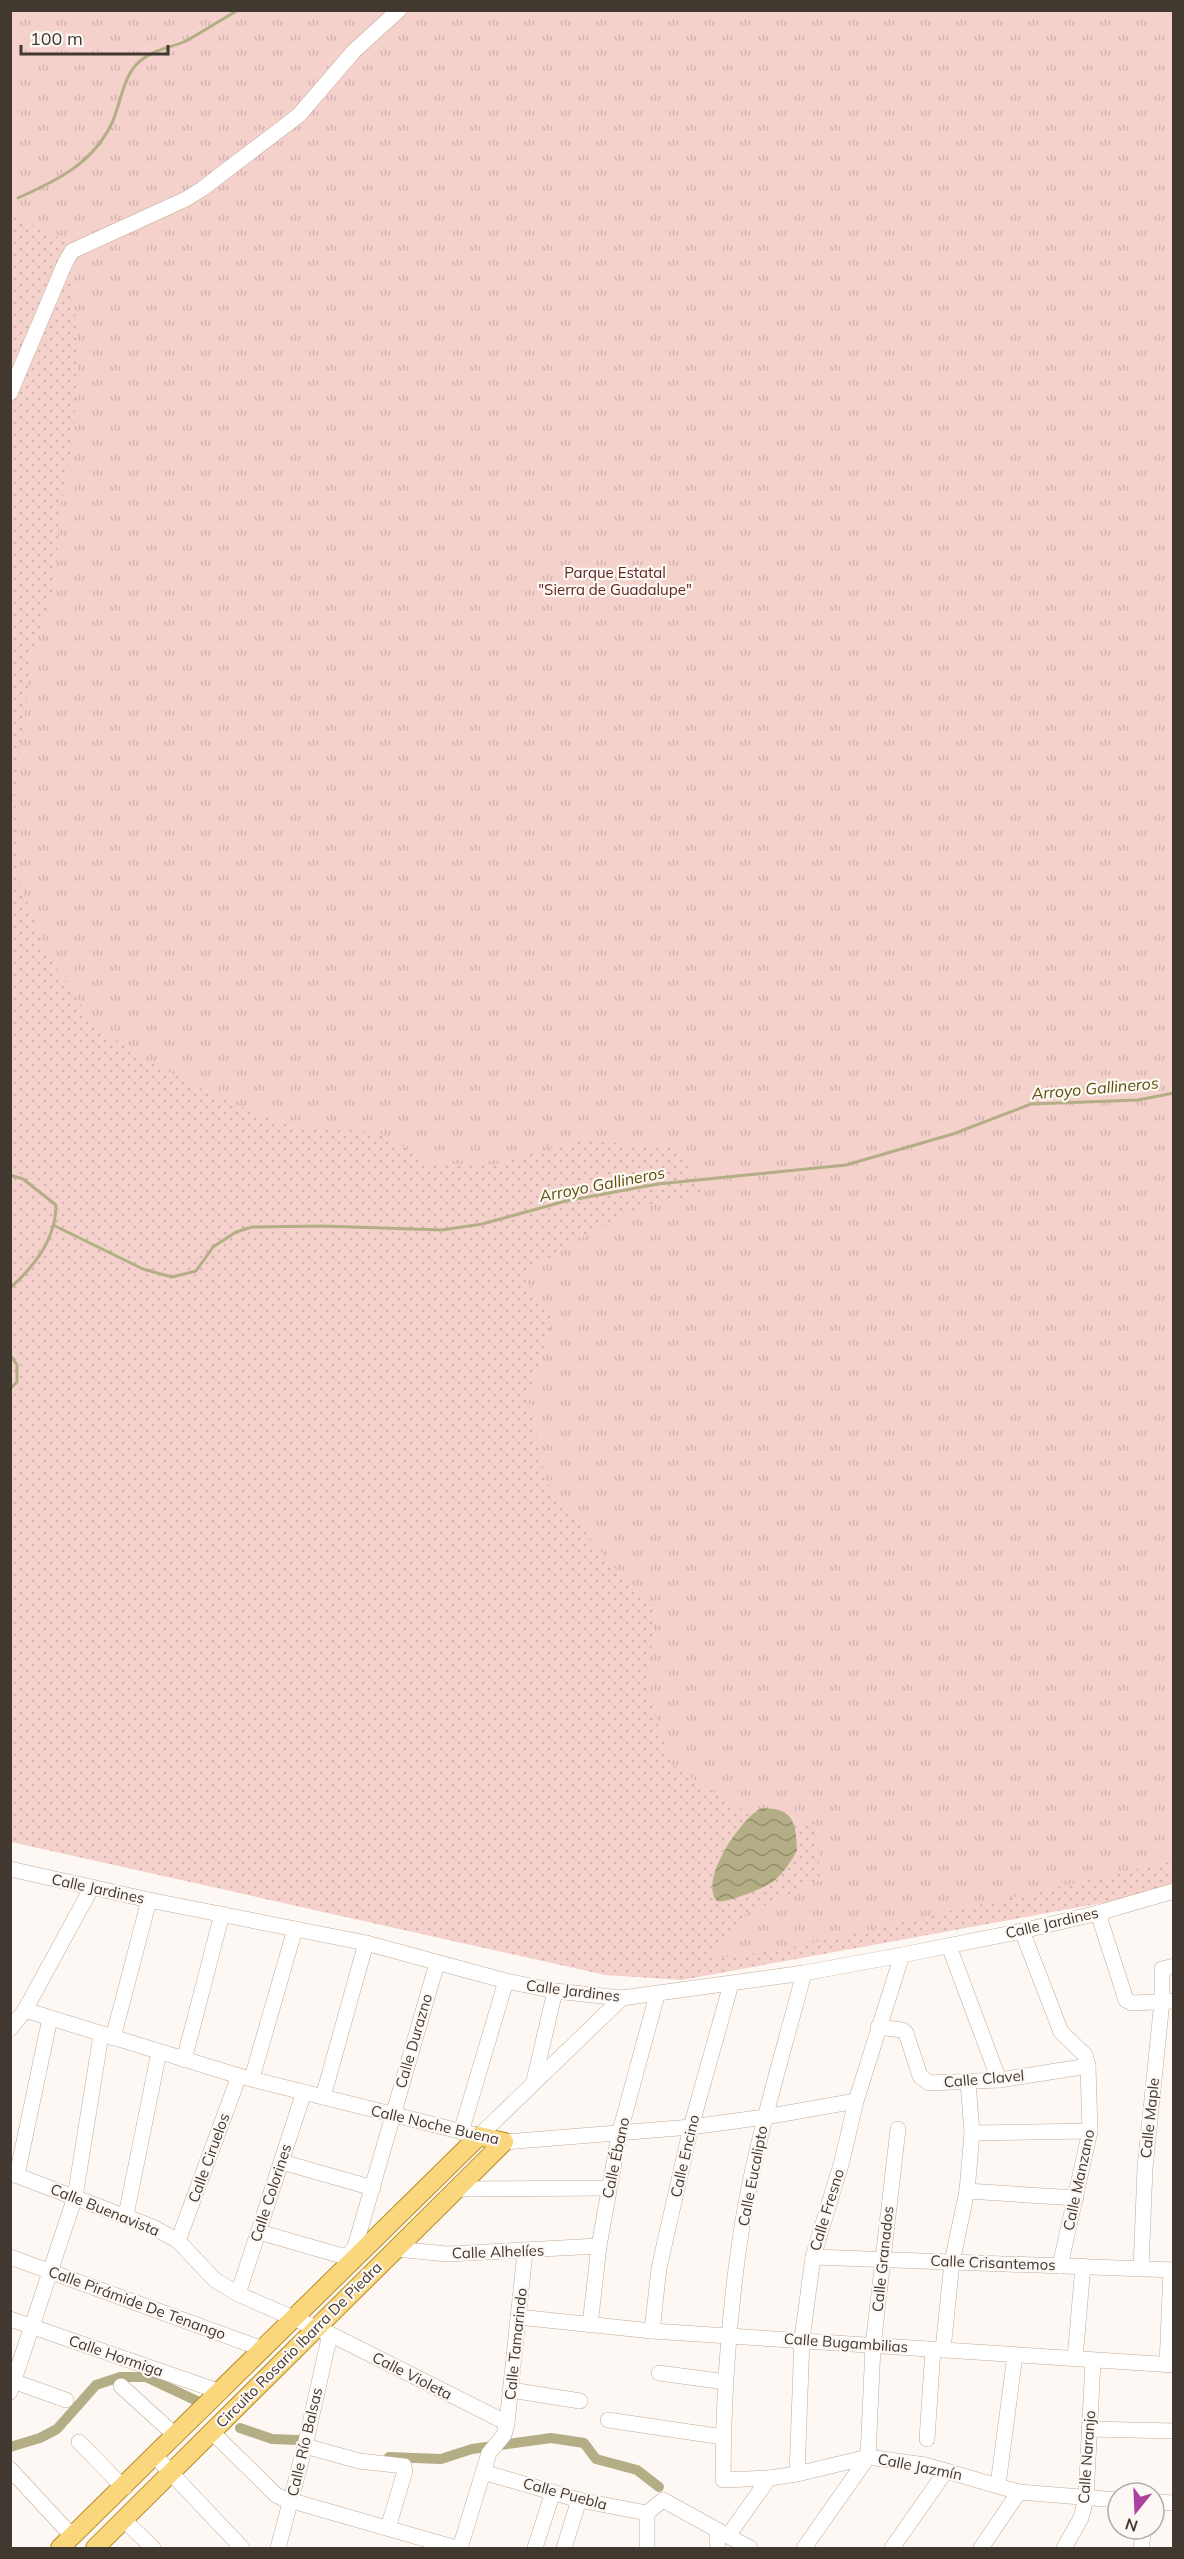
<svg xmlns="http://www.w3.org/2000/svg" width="1184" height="2559" viewBox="0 0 1184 2559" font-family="Mulish,sans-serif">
	<defs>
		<pattern id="grass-dots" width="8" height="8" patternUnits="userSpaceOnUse" patternTransform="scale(1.5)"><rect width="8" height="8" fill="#f5d1cc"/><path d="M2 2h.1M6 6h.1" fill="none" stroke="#d3b4b0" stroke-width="1.8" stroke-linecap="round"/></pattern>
		<pattern id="park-tufts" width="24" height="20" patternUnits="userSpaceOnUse" patternTransform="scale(1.5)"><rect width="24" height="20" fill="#f5d1cc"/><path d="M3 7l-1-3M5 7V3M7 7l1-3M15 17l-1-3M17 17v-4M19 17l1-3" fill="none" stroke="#d3b4b0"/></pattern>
		<pattern id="water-waves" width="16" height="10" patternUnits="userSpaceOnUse" patternTransform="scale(1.5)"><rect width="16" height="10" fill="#b3ae85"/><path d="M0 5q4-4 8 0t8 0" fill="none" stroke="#938f6d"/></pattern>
	</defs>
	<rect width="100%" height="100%" fill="#fdf8f4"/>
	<!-- grass -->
	<polygon fill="url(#grass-dots)" points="11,10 1173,11 1173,1890 682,1980 605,1975 11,1842"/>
	<!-- park -->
	<polygon fill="url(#park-tufts)" points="10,11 1173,11 1173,1861 789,1948 711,1959 746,1914 820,1880 816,1825 738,1808 672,1765 647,1691 656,1605 611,1565 546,1481 528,1397 554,1317 521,1275 594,1230 641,1207 703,1193 676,1146 576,1141 497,1164 432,1164 378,1132 295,1128 215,1096 147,1060 96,1027 46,953 18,878 15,796 32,655 55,588 59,514 74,436 78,347 69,243 11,215"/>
	<!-- water -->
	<path fill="url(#water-waves)" d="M761,1808c33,0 35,14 36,43 -6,10 -14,23 -23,30 -7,6 -48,23 -57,20 -19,-21 24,-82 44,-93z"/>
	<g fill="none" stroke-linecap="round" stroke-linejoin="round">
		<!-- stream -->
		<g stroke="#b3ae85" stroke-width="3">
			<path d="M18,198c40,-18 74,-34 94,-75 9,-20 11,-48 28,-62 14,-12 31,-13 46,-20 18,-10 35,-21 52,-31"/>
			<path d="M10,1175l13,4 33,26c0,34 -21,61 -46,83"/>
			<polyline points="55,1226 143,1269 172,1277 196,1271 213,1247 236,1232 252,1227 322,1226 442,1230 482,1224 566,1201 658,1184 846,1165 953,1134 1031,1104 1138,1100 1174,1093"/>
			<polyline points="10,1355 17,1365 17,1382 10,1389"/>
		</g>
		<!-- canal -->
		<g stroke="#b3ae85" stroke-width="10">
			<polyline points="240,2428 272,2439 298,2440"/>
			<polyline points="10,2447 40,2438 57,2429 96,2385 120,2377 146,2377 197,2401"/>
			<polyline points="389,2457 441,2459 472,2449 551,2438 584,2443 596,2459 637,2470 659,2487"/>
		</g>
		<defs>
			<g id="minor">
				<polyline points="10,393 65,263 72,251 186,199 202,189 299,115 354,51 399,10"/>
				<polyline points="10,1869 149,1900 366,1943 506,1981 555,1991 622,1998 804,1973 902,1955 1022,1931 1098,1913 1174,1891"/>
				<polyline points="1098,1913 1126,2000 1132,2003 1174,2001"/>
				<polyline points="1022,1931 1061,2032 1085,2055 1088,2066 1090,2131 1060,2266"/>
				<polyline points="949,1946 999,2080"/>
				<path d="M804,1973c-22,84 -48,167 -62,253 -13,84 -19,169 -19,254l46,-2 28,-4 71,-17 57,8 94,27 99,8"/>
				<polyline points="25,2010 239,2076 479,2136 622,1998"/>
				<polyline points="878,2027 902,2030 906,2033 920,2076 929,2083 999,2080 1088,2066"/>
				<polyline points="10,2029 25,2010 92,1887"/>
				<polyline points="113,2038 149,1900"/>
				<polyline points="184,2060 222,1914"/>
				<polyline points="252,2078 295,1929"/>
				<polyline points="534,2081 555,1991"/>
				<polyline points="323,2097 366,1943"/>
				<polyline points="461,2132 506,1981"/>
				<polyline points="972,2133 1090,2131"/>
				<polyline points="504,2142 691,2127 765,2117 856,2101"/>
				<polyline points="282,2162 373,2188"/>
				<polyline points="10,2173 153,2227 178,2241 215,2280 238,2294 330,2334 507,2423"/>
				<polyline points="17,2175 50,2018"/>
				<polyline points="456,2189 609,2188"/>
				<polyline points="967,2191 1076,2198"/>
				<polyline points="126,2215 159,2052"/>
				<polyline points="259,2232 339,2255 348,2255 355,2247 437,1963"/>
				<polyline points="178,2241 239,2076"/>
				<polyline points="396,2249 447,2254 599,2246"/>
				<polyline points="10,2257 263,2349"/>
				<polyline points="813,2257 1174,2270"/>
				<polyline points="1141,2269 1145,2168 1162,2001 1162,1969 1174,1966"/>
				<polyline points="238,2294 304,2092"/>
				<polyline points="518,2317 652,2331 1174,2365"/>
				<polyline points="10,2319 221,2392"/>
				<polyline points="590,2325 599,2246 619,2135 657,1995"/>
				<polyline points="652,2331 659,2268 691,2127 731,1984"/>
				<polyline points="943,2350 952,2262 967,2191 972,2133 968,2082"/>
				<polyline points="1075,2359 1083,2266"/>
				<polyline points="1167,2365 1171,2270"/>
				<polyline points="659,2373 726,2382"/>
				<polyline points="10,2380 66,2400"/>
				<polyline points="121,2386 176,2436"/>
				<polyline points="511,2390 580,2401"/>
				<polyline points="10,2392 75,2197 101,2035"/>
				<polyline points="608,2420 723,2437"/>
				<polyline points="1089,2429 1174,2431"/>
				<polyline points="212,2432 276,2495 282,2498 456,2548"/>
				<polyline points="927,2439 933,2349"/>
				<polyline points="79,2442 124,2488"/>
				<polyline points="305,2446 359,2461 404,2466 405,2471 388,2528"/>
				<polyline points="155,2456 242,2548"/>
				<polyline points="10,2469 72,2536"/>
				<polyline points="483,2472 579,2500 647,2513"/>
				<polyline points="797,2474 802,2339 813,2257 842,2161 856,2101 902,1955"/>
				<polyline points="998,2485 1015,2355"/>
				<polyline points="1154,2502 1174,2503"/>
				<polyline points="647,2513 663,2500 750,2548"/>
				<polyline points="647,2513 647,2548"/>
				<polyline points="124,2520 153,2548"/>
				<polyline points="717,2530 718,2548"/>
				<polyline points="728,2536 769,2478"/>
				<polyline points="278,2548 305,2446 330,2334"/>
				<polyline points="460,2548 489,2453 504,2435 507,2423 525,2252"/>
				<polyline points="535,2548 553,2492"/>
				<polyline points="564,2548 579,2500"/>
				<polyline points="804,2548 868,2457 873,2346 898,2129"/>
				<polyline points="892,2548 946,2471"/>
				<polyline points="981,2548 1019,2492"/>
				<polyline points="1064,2548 1081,2518 1086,2498 1093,2361"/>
				<polyline points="1141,2548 1144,2529"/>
			</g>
			<g id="major">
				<polyline points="60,2548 479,2136 504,2142"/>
				<polyline points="95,2548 504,2142"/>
			</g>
		</defs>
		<!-- minor casing -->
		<use href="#minor" stroke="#c1ab96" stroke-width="16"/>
		<!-- major casing -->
		<use href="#major" stroke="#b78d28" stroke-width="20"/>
		<!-- minor -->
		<use href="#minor" stroke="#fff" stroke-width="15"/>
		<!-- major -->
		<use href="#major" stroke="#fad67c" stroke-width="18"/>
	</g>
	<g text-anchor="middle" stroke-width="4.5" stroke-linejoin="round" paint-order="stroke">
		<!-- park labels -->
		<g font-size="15" fill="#602620" stroke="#fdf8f4">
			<text x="615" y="578">Parque Estatal<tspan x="615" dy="17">"Sierra de Guadalupe"</tspan></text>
		</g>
		<!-- street labels -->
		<g font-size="15" fill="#413830" stroke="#fdf8f4">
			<text transform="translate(98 1889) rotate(12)" y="5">Calle Jardines</text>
			<text transform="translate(1052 1923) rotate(-13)" y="5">Calle Jardines</text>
			<text transform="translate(573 1991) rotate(7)" y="5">Calle Jardines</text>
			<text transform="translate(414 2041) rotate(-74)" y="5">Calle Durazno</text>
			<text transform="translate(984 2079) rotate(-5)" y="5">Calle Clavel</text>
			<text transform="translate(1150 2118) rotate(-84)" y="5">Calle Maple</text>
			<text transform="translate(435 2125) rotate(13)" y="5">Calle Noche Buena</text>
			<text transform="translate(685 2156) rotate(-77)" y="5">Calle Encino</text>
			<text transform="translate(209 2158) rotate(-70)" y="5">Calle Ciruelos</text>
			<text transform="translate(616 2158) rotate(-78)" y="5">Calle Ébano</text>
			<text transform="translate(753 2176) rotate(-79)" y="5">Calle Eucalipto</text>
			<text transform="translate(1079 2180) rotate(-78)" y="5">Calle Manzano</text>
			<text transform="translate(271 2193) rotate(-72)" y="5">Calle Colorines</text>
			<text transform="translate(105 2210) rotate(22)" y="5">Calle Buenavista</text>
			<text transform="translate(827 2210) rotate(-73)" y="5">Calle Fresno</text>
			<text transform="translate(498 2252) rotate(-2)" y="5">Calle Alhelíes</text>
			<text transform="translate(883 2259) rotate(-84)" y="5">Calle Granados</text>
			<text transform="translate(993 2263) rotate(2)" y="5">Calle Crisantemos</text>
			<text transform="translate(137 2303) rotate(20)" y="5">Calle Pirámide De Tenango</text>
			<text transform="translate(846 2343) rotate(4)" y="5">Calle Bugambilias</text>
			<text transform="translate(516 2344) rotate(-84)" y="5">Calle Tamarindo</text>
			<text transform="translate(299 2345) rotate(-45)" y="5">Circuito Rosario Ibarra De Piedra</text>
			<text transform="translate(116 2356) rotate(19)" y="5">Calle Hormiga</text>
			<text transform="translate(412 2376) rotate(27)" y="5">Calle Violeta</text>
			<text transform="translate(305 2442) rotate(-77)" y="5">Calle Río Balsas</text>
			<text transform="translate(1087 2457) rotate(-86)" y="5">Calle Naranjo</text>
			<text transform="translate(920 2467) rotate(11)" y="5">Calle Jazmín</text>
			<text transform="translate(565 2494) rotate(15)" y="5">Calle Puebla</text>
		</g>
		<!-- water labels -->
		<g font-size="16" font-style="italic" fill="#5a5108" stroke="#fdf8f4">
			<text transform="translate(1095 1088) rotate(-5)" y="6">Arroyo Gallineros</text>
			<text transform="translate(602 1184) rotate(-11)" y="6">Arroyo Gallineros</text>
		</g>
	</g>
	<!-- border -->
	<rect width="1184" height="2559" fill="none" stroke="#413830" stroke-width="24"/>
	<!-- north arrow -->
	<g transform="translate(1136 2511) rotate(198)"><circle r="28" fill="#fdf8f4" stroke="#b2aba6" stroke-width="1.5"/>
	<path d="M0-4.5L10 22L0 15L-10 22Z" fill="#ad41a0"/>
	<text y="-9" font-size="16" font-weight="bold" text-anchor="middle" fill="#413830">N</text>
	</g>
	<!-- scale -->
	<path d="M21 45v9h147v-9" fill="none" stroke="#413830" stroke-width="3"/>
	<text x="30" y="45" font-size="18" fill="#413830" stroke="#fdf8f4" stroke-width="4.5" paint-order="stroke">100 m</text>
</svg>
